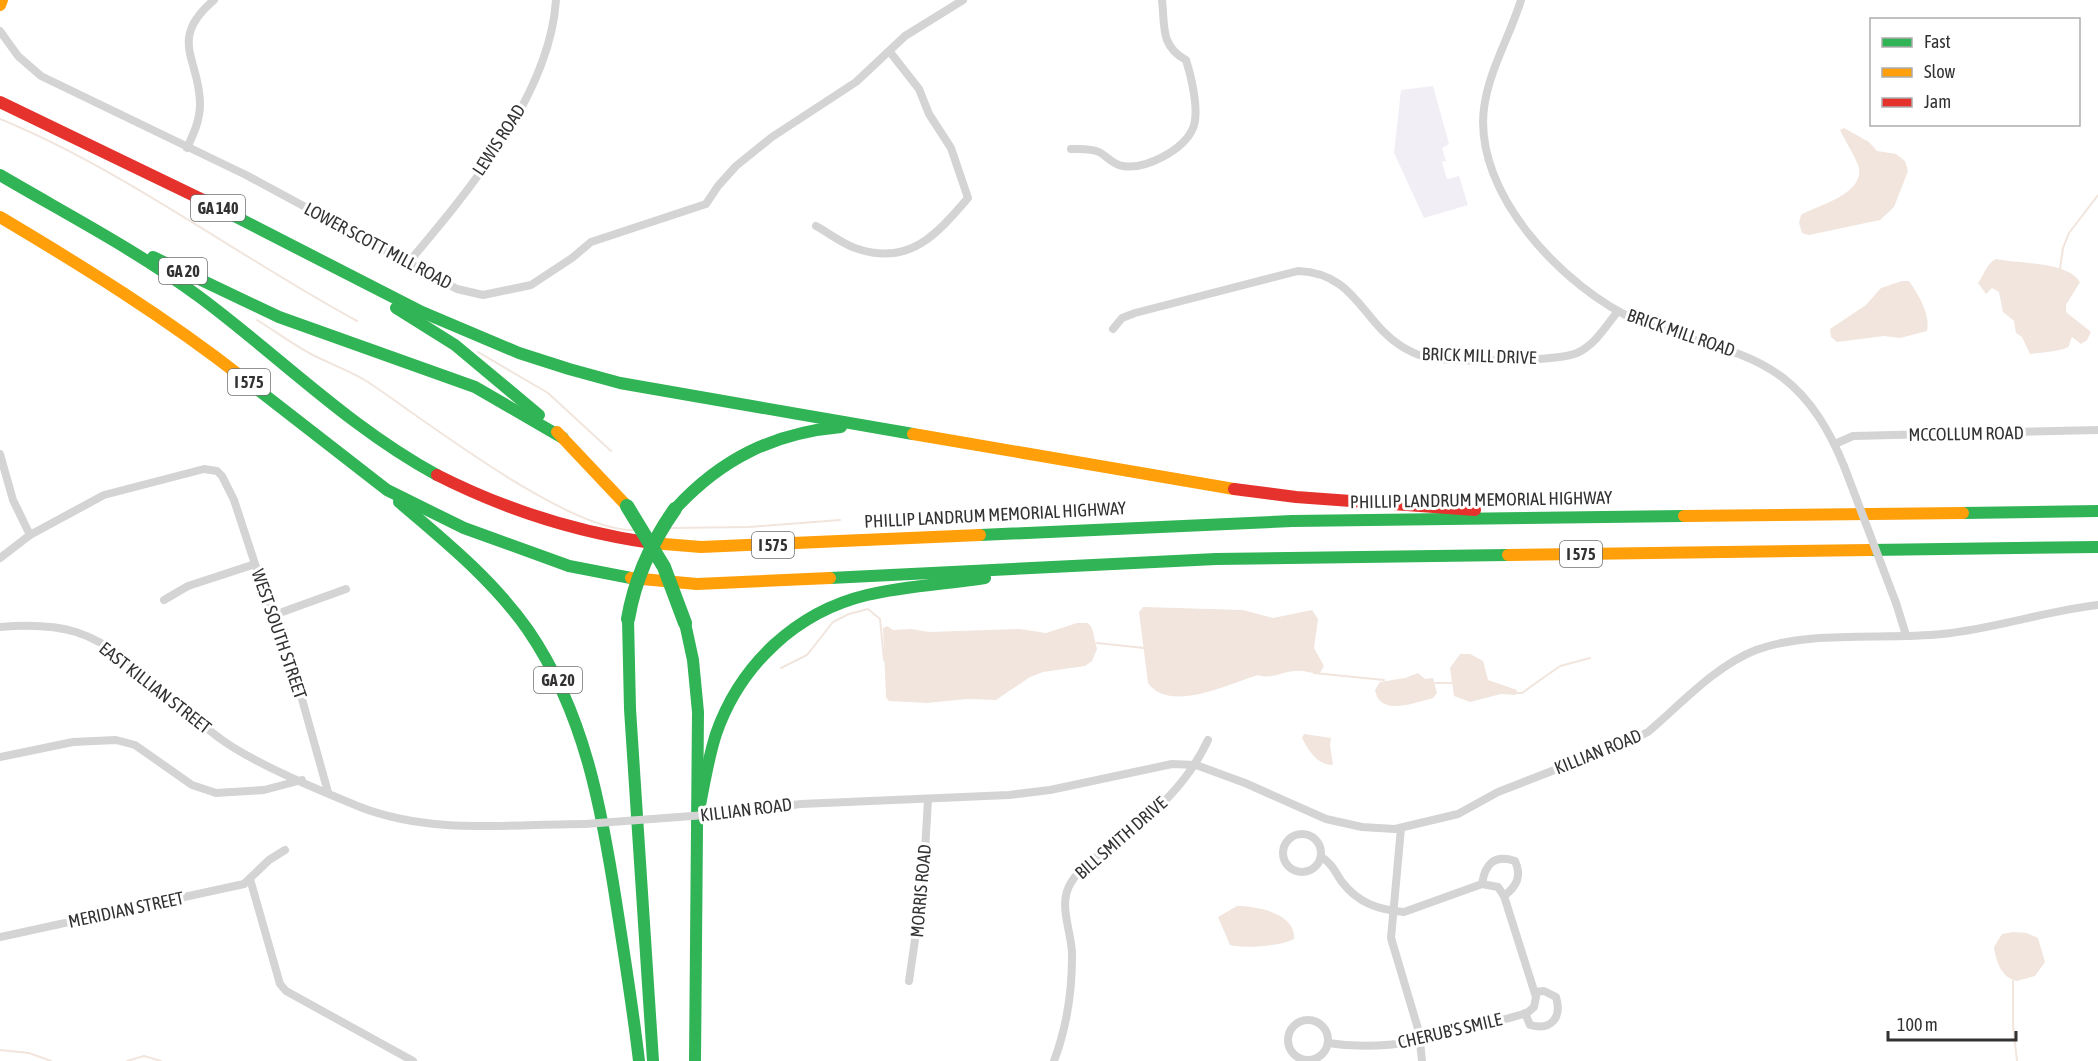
<svg xmlns="http://www.w3.org/2000/svg" width="2098" height="1061" viewBox="0 0 2098 1061" font-family="'Asap Condensed',sans-serif">
	<rect width="100%" height="100%" fill="#fff"/>
	<!-- green -->
	<polygon fill="#f2eef5" points="1433,86 1449,144 1442,148 1446,161 1442,162 1447,179 1459,176 1468,205 1424,218 1394,153 1401,90"/>
	<!-- water -->
	<g fill="#f1e5dd">
		<path d="M1844,128l25,14 8,9 19,3 9,7 3,10 -14,36 -14,13 -71,15 -7,-2 -3,-10 2,-8c17,-10 62,-20 58,-47 -1,-7 -15,-29 -19,-38z"/>
		<path d="M1996,259c23,5 71,2 84,23l-14,23v7l25,20 -4,8 -6,4 -9,-7c-2,3 -2,6 -3,9 -3,5 -32,7 -39,8l-8,-17 -6,-4 -2,-12 -11,-9 -4,-20 -7,-4 -6,6 -8,-11c6,-8 9,-20 18,-24z"/>
		<path d="M1902,281h7c9,13 22,34 18,50l-27,7 -16,-2 -47,6 -6,-5 -1,-8 36,-24 15,-17z"/>
		<path d="M1143,607l100,3 30,8 39,-8 6,9 -4,29 10,18 -4,7c-9,1 -16,-3 -24,-2 -14,0 -23,9 -38,4 -28,8 -88,39 -110,8l-9,-71z"/>
		<polygon points="1077,623 1088,623 1092,628 1097,649 1092,661 1085,666 1043,672 1030,677 996,700 967,699 927,703 889,701 886,697 883,628 887,626 893,630 911,629 929,632 1020,629 1046,633"/>
		<polygon points="1460,654 1470,654 1483,661 1488,680 1517,690 1516,695 1501,694 1470,702 1454,696 1450,668"/>
		<path d="M1418,673l7,6 8,-1 4,15 -4,5c-20,5 -53,19 -58,-8l5,-8 25,-4z"/>
		<path d="M1304,734l27,4 -1,7 3,20c-16,0 -24,-14 -31,-27z"/>
		<path d="M1237,906c19,0 59,7 57,33 -13,7 -49,10 -64,6l-12,-28z"/>
		<path d="M2013,932l14,1 11,5 7,24 -10,14 -18,5c-16,-3 -21,-20 -23,-34l8,-13z"/>
	</g>
	<g fill="none" stroke-linecap="round" stroke-linejoin="round">
		<!-- stream -->
		<g stroke="#f1e5dd" stroke-width="2">
			<path d="M0,119c126,52 237,137 357,202"/>
			<polyline points="2060,269 2063,248 2069,233 2098,195"/>
			<path d="M257,320c18,11 35,24 54,34 19,10 40,17 57,28 57,38 200,150 266,148"/>
			<polyline points="478,352 548,393 611,451"/>
			<polyline points="669,528 749,527 840,520"/>
			<polyline points="1097,643 1144,648"/>
			<polyline points="781,668 807,655 833,622 849,614 868,609 880,619 884,660"/>
			<polyline points="1314,673 1384,680"/>
			<polyline points="1435,683 1451,683"/>
			<polyline points="1517,693 1522,693 1560,666 1590,658"/>
			<polyline points="2013,981 2013,1025 2017,1061"/>
			<polyline points="0,1050 29,1053 51,1061"/>
			<polyline points="127,1061 144,1056 161,1061"/>
		</g>
		<!-- street -->
		<g stroke="#d4d4d4" stroke-width="8">
			<path d="M1521,0c-11,36 -32,70 -37,108 -11,86 81,181 154,213 49,21 100,24 144,56 30,23 48,55 62,89"/>
			<polyline points="0,31 18,56 41,76 246,175 457,289 483,295 531,285 572,258 591,242 706,204 718,186 736,166 772,137 856,82 905,36 963,0"/>
			<path d="M187,148c7,-15 13,-28 13,-44 0,-45 -33,-64 14,-104"/>
			<path d="M1071,149c9,0 20,-1 28,3 8,4 14,13 24,14 22,4 61,-16 70,-38 7,-17 -2,-52 -7,-68 -26,-14 -21,-34 -24,-60"/>
			<path d="M816,226c13,7 28,19 42,23 52,17 79,-15 110,-51l-17,-50 -22,-34 -10,-25 -29,-37"/>
			<path d="M408,263c59,-70 142,-168 148,-263"/>
			<path d="M1113,329l9,-11 13,-5 163,-42c57,2 63,49 103,75 8,5 16,9 25,11 25,5 129,5 151,-4 18,-8 29,-27 41,-42"/>
			<polyline points="1835,444 1853,436 2098,430"/>
			<polyline points="0,454 13,500 30,535"/>
			<polyline points="0,558 30,535 104,495 204,469 217,471 222,476 234,500 255,564 293,667 328,792"/>
			<polyline points="164,600 188,586 255,564"/>
			<polyline points="1896,603 1906,635"/>
			<polyline points="274,615 346,589"/>
			<path d="M0,627c24,-2 53,-2 76,5 54,17 103,79 149,110 35,24 96,49 135,65 72,28 150,17 225,17"/>
			<polyline points="0,757 73,742 116,740 135,745 192,785 216,793 264,790 302,780"/>
			<path d="M719,814l82,-10 208,-9 41,-5 122,-26 24,1 49,18 81,36 36,8 33,2 63,-15 40,-22 136,-53 14,-7c33,-28 67,-66 108,-82 54,-20 128,-10 186,-16 52,-5 103,-23 156,-29"/>
			<polyline points="1401,828 1391,938 1419,1032 1422,1061"/>
			<circle cx="1302" cy="853" r="19"/>
			<path d="M1321,857c11,6 14,15 21,25 16,21 37,28 62,30l78,-28 16,3 6,9 32,101 -2,10 -7,6c-66,18 -130,41 -199,30"/>
			<polyline points="250,879 280,984 286,991 413,1061"/>
			<path d="M1482,884c3,-20 12,-30 33,-23 7,15 2,25 -11,35"/>
			<polyline points="0,937 244,884 269,860 285,850"/>
			<polyline points="909,981 923,885 928,800"/>
			<path d="M1525,1013l5,12c22,6 32,-8 26,-28l-12,-6 -9,1"/>
			<circle cx="1308" cy="1040" r="20"/>
			<path d="M1054,1061c12,-32 18,-70 18,-104 1,-24 -16,-53 0,-76 10,-16 30,-28 45,-39 38,-29 71,-59 91,-102"/>
		</g>
		<!-- fast -->
		<g stroke="#30b455" stroke-width="12">
			<path d="M0,175c68,40 138,76 201,123 79,59 149,130 236,177"/>
			<polyline points="203,200 422,312 519,353 569,369 620,383 913,434"/>
			<polyline points="153,257 279,317 475,387 563,438"/>
			<polyline points="396,308 455,345 539,415"/>
			<polyline points="243,378 387,490 464,528 569,566 631,578"/>
			<path d="M399,502c46,39 94,78 129,128 57,83 74,180 89,278 8,51 16,102 22,153"/>
			<path d="M675,509c46,-50 98,-76 166,-82"/>
			<polyline points="1963,513 2098,511"/>
			<polyline points="980,535 1292,521 1684,516"/>
			<polyline points="1870,550 2098,547"/>
			<polyline points="830,578 1216,559 1508,555"/>
			<polyline points="628,619 630,709 653,1061"/>
			<polyline points="685,623 693,660 698,712 695,1061"/>
			<path d="M699,810c5,-25 9,-51 17,-76 24,-69 80,-122 151,-139 39,-9 79,-11 118,-17"/>
		</g>
		<!-- slow -->
		<g stroke="#ff9f0a" stroke-width="12">
			<polyline points="0,5 2,0"/>
			<path d="M0,217c84,50 165,100 243,161"/>
			<polyline points="557,432 627,506"/>
			<polyline points="913,434 1234,489"/>
			<polyline points="1684,516 1963,513"/>
			<polyline points="652,543 701,547 980,535"/>
			<polyline points="1508,555 1870,550"/>
			<polyline points="631,578 697,584 830,578"/>
		</g>
		<!-- jam -->
		<g stroke="#e5322d" stroke-width="12">
			<polyline points="0,102 203,200"/>
			<path d="M437,475c69,35 138,57 215,68"/>
			<polyline points="1234,489 1296,497 1475,510"/>
		</g>
		<!-- street-bridge -->
		<g stroke="#d4d4d4" stroke-width="8">
			<polyline points="1844,466 1896,603"/>
			<polyline points="585,824 719,814"/>
		</g>
		<!-- fast-bridge -->
		<g stroke="#30b455" stroke-width="14">
			<polyline points="627,506 664,567 685,623"/>
			<path d="M628,619c7,-41 23,-76 47,-110"/>
		</g>
	</g>
	<g text-anchor="middle" stroke-width="6" stroke-linejoin="round" paint-order="stroke">
		<!-- shield labels -->
		<g fill="#fff" stroke="#707070" stroke-width="1.5">
			<rect x="191" y="195" width="54" height="26" rx="4.5"/>
			<rect x="159" y="258" width="48" height="26" rx="4.5"/>
			<rect x="228" y="369" width="42" height="26" rx="4.5"/>
			<rect x="752" y="532" width="42" height="26" rx="4.5"/>
			<rect x="1560" y="541" width="42" height="26" rx="4.5"/>
			<rect x="534" y="667" width="48" height="26" rx="4.5"/>
		</g>
		<g font-size="16" font-weight="bold" fill="#323232">
			<text x="218" y="214">GA 140</text>
			<text x="183" y="277">GA 20</text>
			<text x="249" y="388">I 575</text>
			<text x="773" y="551">I 575</text>
			<text x="1581" y="560">I 575</text>
			<text x="558" y="686">GA 20</text>
		</g>
		<!-- street labels -->
		<g font-size="18" fill="#323232" stroke="#fff">
			<text transform="translate(499 140) rotate(-57)" y="6">LEWIS ROAD</text>
			<text transform="translate(378 246) rotate(28)" y="6">LOWER SCOTT MILL ROAD</text>
			<text transform="translate(1681 333) rotate(19)" y="6">BRICK MILL ROAD</text>
			<text transform="translate(1479 356) rotate(2)" y="6">BRICK MILL DRIVE</text>
			<text transform="translate(1966 434) rotate(-1)" y="6">MCCOLLUM ROAD</text>
			<text transform="translate(1481 500) rotate(-1)" y="6">PHILLIP LANDRUM MEMORIAL HIGHWAY</text>
			<text transform="translate(995 515) rotate(-3)" y="6">PHILLIP LANDRUM MEMORIAL HIGHWAY</text>
			<text transform="translate(279 634) rotate(71)" y="6">WEST SOUTH STREET</text>
			<text transform="translate(155 688) rotate(38)" y="6">EAST KILLIAN STREET</text>
			<text transform="translate(1598 752) rotate(-22)" y="6">KILLIAN ROAD</text>
			<text transform="translate(746 810) rotate(-7)" y="6">KILLIAN ROAD</text>
			<text transform="translate(1121 838) rotate(-41)" y="6">BILL SMITH DRIVE</text>
			<text transform="translate(921 891) rotate(-85)" y="6">MORRIS ROAD</text>
			<text transform="translate(126 910) rotate(-12)" y="6">MERIDIAN STREET</text>
			<text transform="translate(1450 1031) rotate(-13)" y="6">CHERUB'S SMILE</text>
		</g>
	</g>
	<!-- legend -->
	<rect x="1870" y="18" width="210" height="108" fill="#ffffff" stroke="#adadad" stroke-width="1.5"/>
	<rect x="1882" y="38" width="30" height="9" fill="#30b455" stroke="#adadad" stroke-width="1.5"/>
	<text x="1924" y="48" font-size="18" fill="#323232">Fast</text>
	<rect x="1882" y="68" width="30" height="9" fill="#ff9f0a" stroke="#adadad" stroke-width="1.5"/>
	<text x="1924" y="78" font-size="18" fill="#323232">Slow</text>
	<rect x="1882" y="98" width="30" height="9" fill="#e5322d" stroke="#adadad" stroke-width="1.5"/>
	<text x="1924" y="108" font-size="18" fill="#323232">Jam</text>
	<!-- scale -->
	<path d="M1888 1031v9h128v-9" fill="none" stroke="#323232" stroke-width="3"/>
	<text x="1897" y="1031" font-size="18" fill="#323232" stroke="#ffffff" stroke-width="4.5" paint-order="stroke">100 m</text>
</svg>
